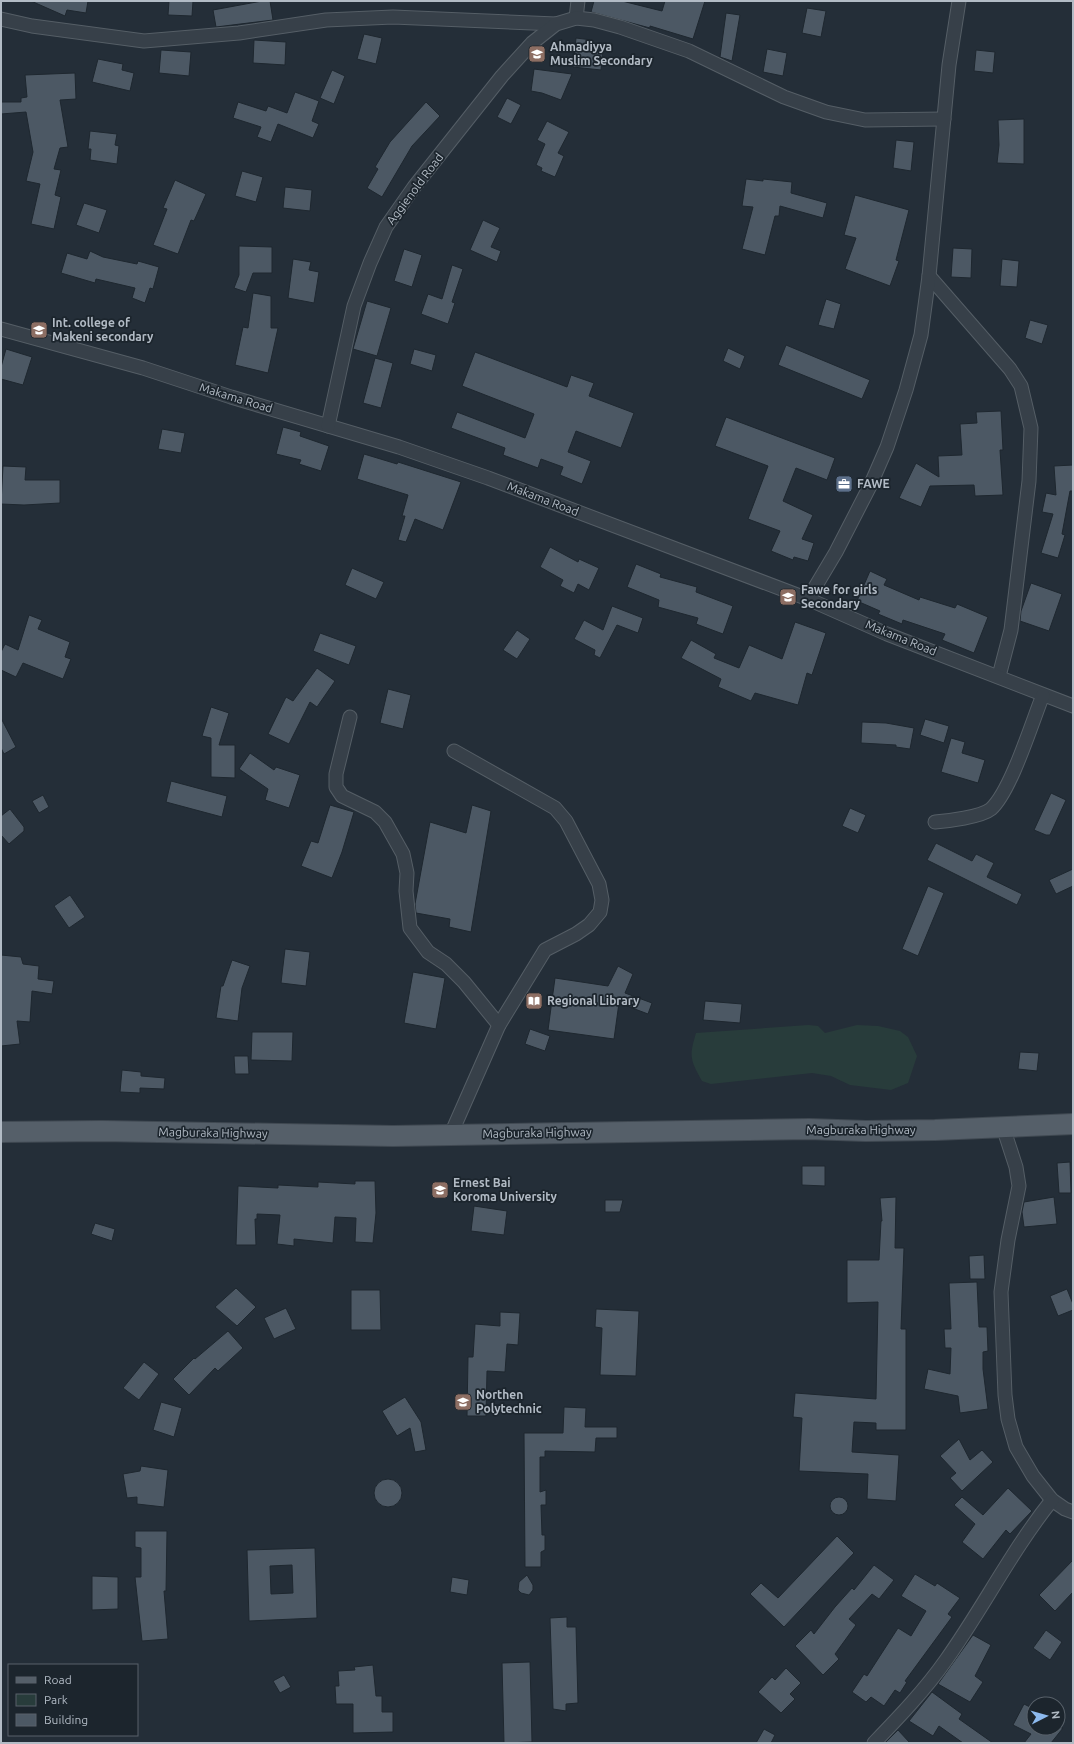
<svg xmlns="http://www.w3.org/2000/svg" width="1074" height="1744" viewBox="0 0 1074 1744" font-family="Ubuntu,sans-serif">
	<rect width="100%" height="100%" fill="#242e38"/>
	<!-- green -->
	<path fill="#283c3b" d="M808,1025l10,1 7,7 32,-8 21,1 22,5 8,6 9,19 -9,27 -17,7 -41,-5 -19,-9 -19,-3 -101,11 -9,-3c-12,-22 -13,-24 -6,-48z"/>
	<!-- building -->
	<g fill="#4c5864" stroke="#1e272f" fill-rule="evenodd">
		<polygon points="31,1 88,1 86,13 67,10 65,16"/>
		<polygon points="169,1 193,1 192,16 168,15"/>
		<polygon points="262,1 270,1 273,20 216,27 213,10"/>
		<polygon points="594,1 622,1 662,11 665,1 705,1 693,39 650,26 650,28 591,12"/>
		<polygon points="807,8 826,11 821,37 802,33"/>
		<polygon points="726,13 740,15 732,61 720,57"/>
		<polygon points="364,34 382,38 376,64 357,59"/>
		<polygon points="576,38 592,40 592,46 603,47 601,70 573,67"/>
		<polygon points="254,40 286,42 285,65 253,63"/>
		<polygon points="767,49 787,53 783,76 763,72"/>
		<polygon points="161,50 191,52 189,76 159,73"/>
		<polygon points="976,50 995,52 993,73 974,71"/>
		<polygon points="98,59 123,64 122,70 134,73 130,91 92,82"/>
		<polygon points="534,69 572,74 561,100 542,93 531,91"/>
		<polygon points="332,70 345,76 334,104 320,98"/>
		<polygon points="75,73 76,99 60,100 68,147 60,148 54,169 61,170 55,195 61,197 54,229 31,224 40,184 26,181 33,152 26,112 1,114 1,102 21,102 21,98 27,97 25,75"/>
		<polygon points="295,92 319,101 312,121 319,124 313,138 278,124 271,142 257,137 261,127 233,118 238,102 266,111 268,106 287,113"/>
		<polygon points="507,98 521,105 511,124 497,117"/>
		<polygon points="426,102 440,116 412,146 382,197 367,188 378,169 375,167 390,142"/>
		<polygon points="1024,119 1024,164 997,163 999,145 998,120"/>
		<polygon points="547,121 569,132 558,153 564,156 555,177 541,171 542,168 536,165 545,144 537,140"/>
		<polygon points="90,131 117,134 115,145 119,146 117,164 90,160 91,149 88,149"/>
		<polygon points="896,140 914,142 911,171 893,168"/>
		<polygon points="242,171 263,177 256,202 235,196"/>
		<polygon points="746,179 763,181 763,179 792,182 791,193 827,203 823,218 780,206 779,216 775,216 765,255 742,249 753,207 742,206"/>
		<polygon points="175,180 206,194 194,221 191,220 178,254 153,245 167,209 163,208"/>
		<polygon points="285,187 312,190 310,211 283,208"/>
		<polygon points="855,195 909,210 896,260 899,261 890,286 845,269 856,238 844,235"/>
		<polygon points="84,203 107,210 99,233 76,225"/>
		<polygon points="483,220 500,228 491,247 501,251 497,262 470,250"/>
		<polygon points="239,246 272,247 272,273 253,273 246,292 234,288 239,275"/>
		<polygon points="953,248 972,249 971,278 951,277"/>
		<polygon points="404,249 422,255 412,287 394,281"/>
		<polygon points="90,251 103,257 137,264 138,261 159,267 153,289 150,288 145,303 132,298 135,288 96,279 95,283 61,273 67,253 87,259"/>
		<polygon points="293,259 311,262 309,270 319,272 314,303 288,298"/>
		<polygon points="1002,259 1019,261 1017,287 1000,286"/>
		<polygon points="452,265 463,269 452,302 455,303 448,324 421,314 428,294 442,299"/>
		<polygon points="253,293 271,296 271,328 278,328 268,373 235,365 243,327 248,328"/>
		<polygon points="826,299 841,304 834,329 818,325"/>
		<polygon points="367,301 391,308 377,356 353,349"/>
		<polygon points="1030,320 1048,325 1042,344 1025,338"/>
		<polygon points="786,345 870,380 862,399 778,365"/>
		<polygon points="728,348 745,356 740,369 723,361"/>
		<polygon points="6,349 32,357 23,385 1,379 1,367"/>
		<polygon points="414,349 436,355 432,371 410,364"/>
		<polygon points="475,352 567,387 571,375 594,383 589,396 634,413 621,448 576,431 568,452 591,461 582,484 560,475 563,467 541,459 538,468 503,455 505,448 451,428 457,412 525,438 534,414 462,386"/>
		<polygon points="375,358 393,363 381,408 363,403"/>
		<polygon points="1001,411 1003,450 1000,450 1003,495 975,496 974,485 930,486 921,507 899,498 916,463 939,477 938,456 962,455 960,424 977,423 976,412"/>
		<polygon points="726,417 835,458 827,480 796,468 783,501 813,515 802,539 814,543 808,561 794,557 793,560 771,551 780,531 748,519 768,466 715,446"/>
		<polygon points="283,427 301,432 300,436 329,446 321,471 299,464 301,460 276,454"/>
		<polygon points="162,429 185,433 181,453 158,449"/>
		<polygon points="364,454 397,464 398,462 461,482 443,530 415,519 406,542 398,540 405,516 402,516 408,495 357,479"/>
		<polygon points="1073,465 1073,491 1070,491 1062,534 1065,535 1058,558 1041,553 1053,514 1042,512 1046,493 1056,495 1054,466"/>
		<polygon points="3,466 26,467 25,480 60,480 60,503 24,505 1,504"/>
		<polygon points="550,547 578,562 579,559 599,568 589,590 578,584 574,593 560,586 563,580 540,567"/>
		<polygon points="636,564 661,574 660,577 697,587 696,592 733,606 723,634 696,624 698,618 658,607 659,600 627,587"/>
		<polygon points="352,568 384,582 376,599 345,585"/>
		<polygon points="870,571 887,579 884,585 919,600 920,597 955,608 957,604 988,617 974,653 942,640 945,634 903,620 902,624 878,614 880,611 857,601"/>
		<polygon points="1031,583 1062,594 1049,631 1020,621 1021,611"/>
		<polygon points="612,606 643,618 638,633 617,625 600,658 594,655 595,650 574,639 584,620 603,630"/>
		<polygon points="29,615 42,620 38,629 70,642 65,657 71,659 63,679 23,663 16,677 1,670 1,652 5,644 18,650"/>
		<polygon points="795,622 826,633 812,675 807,673 798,705 755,693 751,701 718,687 721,679 681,658 691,640 716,654 714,658 739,668 749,645 782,659"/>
		<polygon points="517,630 530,639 517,659 503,650"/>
		<polygon points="320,633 356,646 349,665 313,651"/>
		<polygon points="317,668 335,681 317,707 310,702 289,744 268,734 286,697 293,701"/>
		<polygon points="388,689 411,695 403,729 380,723"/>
		<polygon points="211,707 229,713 219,745 235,745 235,778 211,777 211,738 202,736"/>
		<polygon points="1,718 16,747 4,754 1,748"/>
		<polygon points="925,719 949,726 944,743 920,735"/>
		<polygon points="862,722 886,723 914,728 910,749 896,747 896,745 861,743"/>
		<polygon points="951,738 965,742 962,753 985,760 978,783 941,772"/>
		<polygon points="250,753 274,770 276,767 300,775 289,808 265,800 268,789 239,769"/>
		<polygon points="171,781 227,796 222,817 166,802"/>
		<polygon points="1051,793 1066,800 1050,835 1046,835 1034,830"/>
		<polygon points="43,795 49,807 39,813 32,801"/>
		<polygon points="330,805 354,812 342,852 332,878 301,866 311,841 318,843"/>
		<polygon points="472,805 491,811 471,932 449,927 450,919 416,913 415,904 430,822 466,833"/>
		<polygon points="850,808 866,815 858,833 842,826"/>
		<polygon points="10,809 24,827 24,831 9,844 1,835 1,816"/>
		<polygon points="936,843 972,861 976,854 994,863 987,877 1022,894 1017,905 927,860"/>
		<polygon points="1073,869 1073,886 1056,894 1049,880"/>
		<polygon points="928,886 944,893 918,956 902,949"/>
		<polygon points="70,895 85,917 69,928 54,906"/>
		<polygon points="285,949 310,952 306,986 281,983"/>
		<polygon points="1,955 21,957 23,964 39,966 38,979 54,981 52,994 32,991 30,1022 17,1021 20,1044 1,1046"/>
		<polygon points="232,960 250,966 242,988 238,1021 216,1018 221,986 223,986"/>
		<polygon points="618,966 633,974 625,993 652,1003 648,1014 619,1003 614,1039 548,1030 555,978 608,986"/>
		<polygon points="413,972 445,978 436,1029 404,1023"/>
		<polygon points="705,1001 742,1004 740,1023 703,1020"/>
		<polygon points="530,1029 550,1036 545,1051 525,1044"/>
		<polygon points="252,1032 293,1032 292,1061 251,1060"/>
		<polygon points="1020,1052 1039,1053 1037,1071 1018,1069"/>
		<polygon points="234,1056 248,1056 249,1074 235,1074"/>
		<polygon points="122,1070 141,1072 141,1076 165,1078 164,1089 140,1088 140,1093 120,1092"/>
		<polygon points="1070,1162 1071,1193 1059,1193 1057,1163"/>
		<polygon points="802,1166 825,1166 825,1186 802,1185"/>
		<polygon points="355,1181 375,1181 376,1213 373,1243 355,1242 356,1218 335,1217 333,1243 294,1239 294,1246 277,1244 280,1215 257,1214 257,1219 255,1219 256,1245 236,1245 238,1186 278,1188 278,1185 318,1187 318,1182 355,1184"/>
		<polygon points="896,1197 895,1248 904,1248 901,1329 906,1329 906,1430 876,1430 876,1423 854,1422 852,1452 899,1455 896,1501 867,1499 868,1474 799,1471 802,1418 793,1417 795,1393 876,1399 878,1302 847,1303 847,1260 879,1260 881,1221 882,1221 880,1198"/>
		<polygon points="1054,1197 1057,1224 1024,1227 1022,1212 1024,1202"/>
		<polygon points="605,1200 623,1200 620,1212 605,1212"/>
		<polygon points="474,1206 507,1211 504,1235 471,1231"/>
		<polygon points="95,1223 115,1229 112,1241 91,1234"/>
		<polygon points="984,1255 985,1279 970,1279 969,1256"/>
		<polygon points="977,1282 979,1327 987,1327 988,1351 983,1352 983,1369 988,1409 960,1413 958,1396 924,1389 928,1369 950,1374 951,1348 945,1348 944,1329 951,1329 949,1283"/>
		<polygon points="236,1288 256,1307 237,1326 215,1307"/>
		<polygon points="1067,1289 1073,1304 1073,1310 1058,1316 1050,1296"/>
		<polygon points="351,1290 380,1290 381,1330 351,1330"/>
		<polygon points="286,1308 296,1329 274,1339 264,1318"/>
		<polygon points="596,1309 639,1311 636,1376 600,1375 602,1328 595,1327"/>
		<polygon points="500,1312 520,1313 518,1345 507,1344 505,1372 487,1371 486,1416 467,1416 468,1357 473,1357 475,1324 500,1326"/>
		<polygon points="228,1331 243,1348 218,1371 215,1368 189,1395 173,1379 194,1358 195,1359"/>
		<polygon points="144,1362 159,1374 139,1400 123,1388"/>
		<polygon points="405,1397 421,1422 426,1450 415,1452 410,1428 397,1436 382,1411"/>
		<polygon points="161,1402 182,1408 174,1437 153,1430"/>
		<polygon points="564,1407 586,1408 585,1427 617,1427 617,1438 596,1438 595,1452 545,1451 545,1457 540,1457 540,1492 546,1490 546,1505 541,1505 542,1535 545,1535 545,1550 541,1552 541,1567 525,1567 524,1433 563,1433"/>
		<polygon points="959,1439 970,1460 982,1450 993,1462 962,1491 950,1478 956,1473 940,1456"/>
		<polygon points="141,1466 168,1470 164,1507 137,1504 137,1497 127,1498 123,1474 140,1471"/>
		<circle cx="388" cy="1493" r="14"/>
		<polygon points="1008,1488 1032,1511 1010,1534 1006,1530 983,1559 962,1542 975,1524 954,1505 962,1497 983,1515"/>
		<circle cx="839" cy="1506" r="9"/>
		<polygon points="135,1531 167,1531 166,1591 164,1591 168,1639 142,1641 135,1577 141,1577 141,1548 135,1547"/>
		<polygon points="837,1536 854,1553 784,1627 750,1594 761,1583 778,1598"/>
		<path d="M315,1548l2,70 -68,3 -2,-71zM292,1565l1,28 -22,1 -1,-28z"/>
		<polygon points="1073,1560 1073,1592 1055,1611 1039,1595"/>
		<polygon points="874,1565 894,1580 879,1599 872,1594 849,1619 856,1625 835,1654 839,1659 823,1675 795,1646 811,1630 814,1634 835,1607 852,1588 854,1590"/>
		<polygon points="915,1574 935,1586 937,1583 960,1598 948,1614 952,1617 905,1681 907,1682 900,1693 895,1690 884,1706 871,1697 866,1702 852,1692 864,1674 867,1676 898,1628 911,1636 926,1611 901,1596"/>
		<polygon points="527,1575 533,1585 533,1590 529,1595 521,1593 518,1590 519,1582"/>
		<polygon points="92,1576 118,1577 118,1609 92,1610"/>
		<polygon points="452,1577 469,1580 467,1595 450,1592"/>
		<polygon points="567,1617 567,1627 576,1627 578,1703 566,1704 566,1711 553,1709 550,1618"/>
		<polygon points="1046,1630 1062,1642 1050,1660 1033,1648"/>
		<polygon points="973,1635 991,1645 975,1676 983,1682 970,1702 938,1684"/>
		<polygon points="530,1662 532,1742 504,1743 502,1663"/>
		<polygon points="373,1665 376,1696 382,1696 382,1712 393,1712 393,1732 353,1733 353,1704 336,1704 335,1686 339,1686 338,1671 355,1670 354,1667"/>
		<polygon points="786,1668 801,1683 790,1694 795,1699 781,1713 758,1692 772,1677 775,1680"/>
		<polygon points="284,1675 291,1687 280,1693 273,1681"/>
		<polygon points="932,1692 962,1714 959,1719 993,1743 963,1743 939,1726 933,1736 909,1721"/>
		<polygon points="1024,1704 1034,1709 1034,1731 1037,1728 1063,1728 1051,1743 1024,1743 1031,1734 1013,1725"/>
		<polygon points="764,1729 775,1735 771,1743 756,1743"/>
		<polygon points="898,1730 910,1743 885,1743"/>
	</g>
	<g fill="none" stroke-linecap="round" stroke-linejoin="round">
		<defs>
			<g id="minor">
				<polyline points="576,18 578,1"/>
				<polyline points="1,19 32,26 144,41 239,33 326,20 393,17 556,24"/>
				<polyline points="929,276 1010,369 1021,386 1031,428 1029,481 1011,630 999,676"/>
				<polyline points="1,329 143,368 231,397 399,447 488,478 808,599 887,634 1073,706"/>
				<polyline points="328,426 354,306 370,263 386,227 414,187 502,76 532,43 556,24 576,18 594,20 620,27 689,51 784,97 826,112 865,120 944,119"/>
				<polyline points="808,599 836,552 870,486 887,447 906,390 921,335 929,276 949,65 959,1"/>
				<polyline points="350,717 336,774 336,787 342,796 375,812 385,822 403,854 407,873 406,891 410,928 428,952 446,964 464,982 499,1025"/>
				<path d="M935,822c13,-1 46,-5 56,-13 20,-18 41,-87 52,-114"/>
				<polyline points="1003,1127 1016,1167 1019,1186 1008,1240 1001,1292 1005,1395 1008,1419 1016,1447 1033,1476 1052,1500 1065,1509 1073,1512"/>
				<polyline points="451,1134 499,1025 545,950 576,934 589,925 600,912 602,900 599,884 566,821 555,808 454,751"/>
				<path d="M874,1743c25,-26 51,-53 72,-83 37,-52 66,-110 106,-160"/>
			</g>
			<polyline id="primary" points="1,1132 102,1131 393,1136 809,1129 866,1131 935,1130 1073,1124"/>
		</defs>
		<!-- minor casing -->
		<use href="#minor" stroke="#555e66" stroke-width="15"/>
		<!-- primary casing -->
		<use href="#primary" stroke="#404952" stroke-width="22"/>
		<!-- minor -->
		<use href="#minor" stroke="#374049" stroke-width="13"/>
		<!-- primary -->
		<use href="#primary" stroke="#555f69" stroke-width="20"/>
	</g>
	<!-- icons -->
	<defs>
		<symbol id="school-square" viewBox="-11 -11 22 22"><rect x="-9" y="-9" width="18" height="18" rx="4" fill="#8d6e63" stroke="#1c252d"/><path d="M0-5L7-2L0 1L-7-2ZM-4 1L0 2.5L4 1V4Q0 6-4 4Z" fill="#fff"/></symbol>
		<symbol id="office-square" viewBox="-11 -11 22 22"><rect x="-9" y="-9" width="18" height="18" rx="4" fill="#5c6f8a" stroke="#1c252d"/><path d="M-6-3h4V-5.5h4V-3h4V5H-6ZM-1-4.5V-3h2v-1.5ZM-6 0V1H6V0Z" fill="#fff"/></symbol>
		<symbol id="library-square" viewBox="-11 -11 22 22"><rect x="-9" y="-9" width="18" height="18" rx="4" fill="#8d6e63" stroke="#1c252d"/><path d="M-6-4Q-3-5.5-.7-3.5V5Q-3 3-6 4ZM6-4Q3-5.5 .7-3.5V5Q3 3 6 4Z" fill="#fff"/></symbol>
		<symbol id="university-square" viewBox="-11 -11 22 22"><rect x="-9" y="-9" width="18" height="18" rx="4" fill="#8d6e63" stroke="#1c252d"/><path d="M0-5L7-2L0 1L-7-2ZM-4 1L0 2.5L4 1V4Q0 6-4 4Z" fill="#fff"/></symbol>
	</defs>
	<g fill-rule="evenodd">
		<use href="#school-square" x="527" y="44" width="20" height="20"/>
		<use href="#school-square" x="29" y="320" width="20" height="20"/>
		<use href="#office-square" x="834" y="474" width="20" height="20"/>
		<use href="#school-square" x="778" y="587" width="20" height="20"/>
		<use href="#library-square" x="524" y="991" width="20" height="20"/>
		<use href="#university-square" x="430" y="1180" width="20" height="20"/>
		<use href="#school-square" x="453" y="1392" width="20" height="20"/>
	</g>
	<g text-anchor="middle" stroke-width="3.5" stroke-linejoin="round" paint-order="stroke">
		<!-- poi labels -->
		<g font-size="12" font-weight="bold" fill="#b2bbc5" stroke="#1c252d" text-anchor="start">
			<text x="550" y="51">Ahmadiyya<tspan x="550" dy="14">Muslim Secondary</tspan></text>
			<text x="52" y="327">Int. college of<tspan x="52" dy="14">Makeni secondary</tspan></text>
			<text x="857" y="488">FAWE</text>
			<text x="801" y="594">Fawe for girls<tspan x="801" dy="14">Secondary</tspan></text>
			<text x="547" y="1005">Regional Library</text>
			<text x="453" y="1187">Ernest Bai<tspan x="453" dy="14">Koroma University</tspan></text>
			<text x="476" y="1399">Northen<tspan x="476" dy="14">Polytechnic</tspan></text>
		</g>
		<!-- street labels -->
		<g font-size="12" fill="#b2bbc5" stroke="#1c252d">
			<text transform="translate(415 189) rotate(-53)" y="4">Aggienold Road</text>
			<text transform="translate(236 398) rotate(17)" y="4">Makama Road</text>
			<text transform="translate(543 499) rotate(21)" y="4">Makama Road</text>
			<text transform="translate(901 638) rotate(22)" y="4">Makama Road</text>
			<text x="861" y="1134">Magburaka Highway</text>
			<text transform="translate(213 1133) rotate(1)" y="4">Magburaka Highway</text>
			<text transform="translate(537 1133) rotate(-1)" y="4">Magburaka Highway</text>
		</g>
	</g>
	<!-- border -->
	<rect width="1074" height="1744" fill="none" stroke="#b2bbc5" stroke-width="4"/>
	<!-- legend -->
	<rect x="8" y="1664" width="130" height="72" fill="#1c252d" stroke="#58616a"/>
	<rect x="16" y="1677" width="20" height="6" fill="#555f69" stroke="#58616a"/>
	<text x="44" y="1684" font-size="12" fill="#b2bbc5">Road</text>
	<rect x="16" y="1694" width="20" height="12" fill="#283c3b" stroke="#58616a"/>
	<text x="44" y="1704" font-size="12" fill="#b2bbc5">Park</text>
	<rect x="16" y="1714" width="20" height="12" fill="#4c5864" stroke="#58616a"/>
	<text x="44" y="1724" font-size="12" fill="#b2bbc5">Building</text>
	<!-- north arrow -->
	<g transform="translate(1046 1716) rotate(84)"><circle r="19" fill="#1c252d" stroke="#58616a"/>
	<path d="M0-3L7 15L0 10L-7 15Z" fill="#8dbaef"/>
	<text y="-6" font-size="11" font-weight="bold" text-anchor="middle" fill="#b2bbc5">N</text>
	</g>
</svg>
